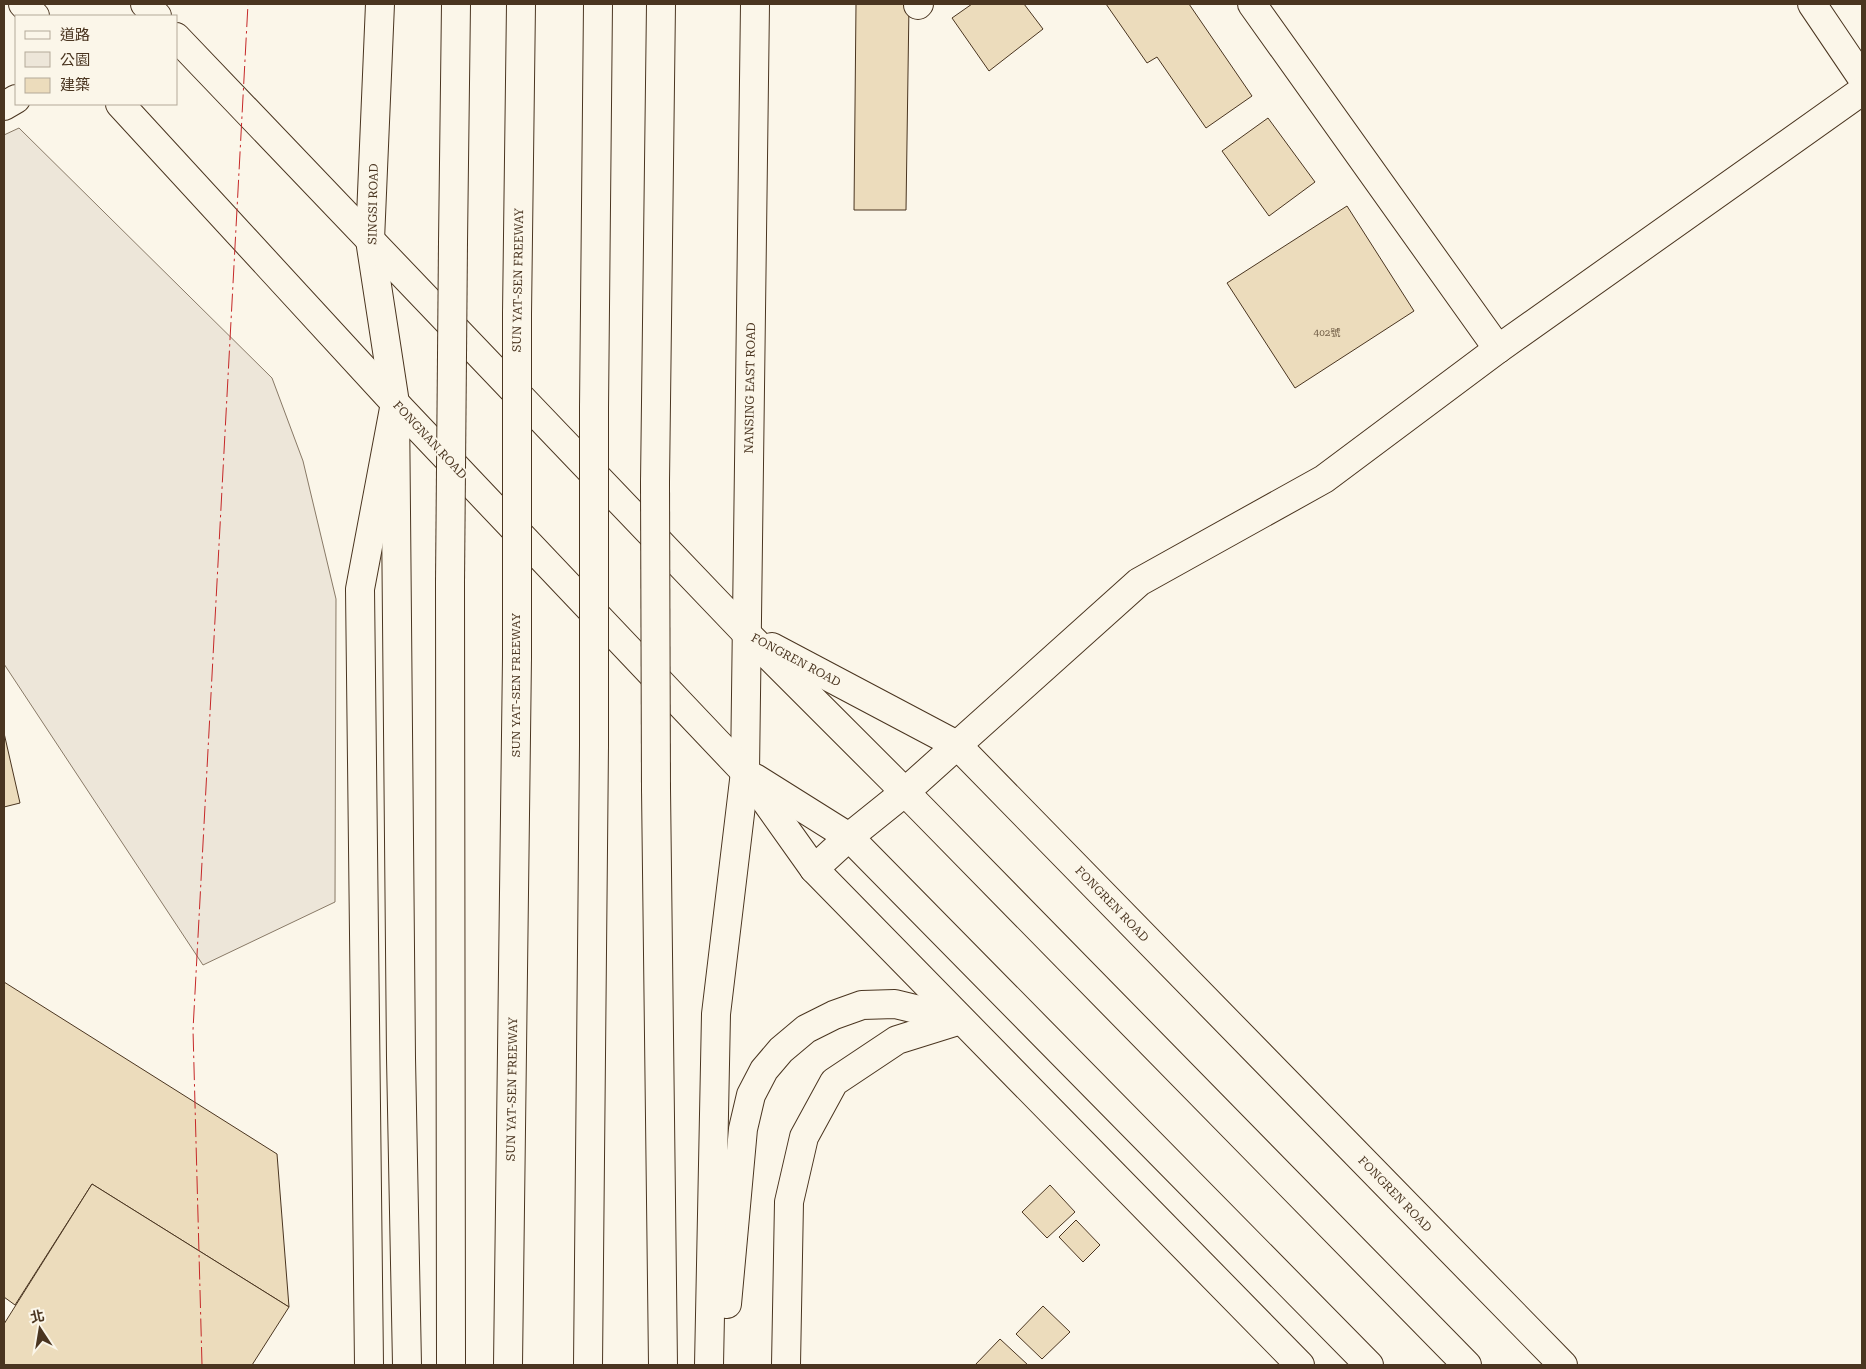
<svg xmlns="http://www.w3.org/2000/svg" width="1866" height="1369" viewBox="0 0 1866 1369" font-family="'Roboto Serif','Noto Sans TC',serif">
	<rect width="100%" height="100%" fill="#fbf6e9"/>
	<!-- green -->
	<polygon fill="#ede6d9" stroke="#887966" points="19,128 272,378 303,461 336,599 335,902 203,965 4,664 4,135"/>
	<!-- building -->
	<g fill="#ecdcbc" stroke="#4a3520">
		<polygon points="856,4 909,4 906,210 854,210"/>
		<polygon points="972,4 1024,4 1043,29 989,71 952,18"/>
		<polygon points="1106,4 1189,4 1252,96 1206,128 1157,57 1147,63"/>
		<polygon points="1268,118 1315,182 1269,216 1222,151"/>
		<polygon points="1347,206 1414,311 1295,388 1227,283"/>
		<polygon points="4,733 20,803 4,807"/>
		<polygon points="4,982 277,1154 289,1307 92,1184 15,1305 4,1297"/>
		<polygon points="92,1184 289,1307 252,1365 4,1365 4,1324"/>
		<polygon points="1050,1185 1075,1212 1047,1238 1022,1212"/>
		<polygon points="1076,1220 1100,1245 1083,1262 1059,1237"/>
		<polygon points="1043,1306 1070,1332 1042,1359 1016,1334"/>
		<polygon points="1000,1339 1028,1365 975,1365"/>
	</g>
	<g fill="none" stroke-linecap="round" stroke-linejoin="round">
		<defs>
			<g id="minor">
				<polyline points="1252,4 1498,349"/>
				<polyline points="1812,4 1862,78"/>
				<polyline points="918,5 919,4"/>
				<polyline points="4,106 16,99"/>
				<polyline points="745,772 755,4"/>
				<polyline points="814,869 849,837 905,792 1139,582 1324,479 1498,349 1862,91"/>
				<polyline points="369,1365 360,589 395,403 370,240 380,4"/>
				<polyline points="786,1365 789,1202 804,1137 834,1082 897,1040 961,1020"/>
			</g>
			<g id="major">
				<polyline points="23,4 35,16"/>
				<polyline points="145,4 157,16"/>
				<polyline points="176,37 747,634 905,792 1467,1365"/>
				<polyline points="120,104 395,403 745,772 814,869 1300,1365"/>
				<polyline points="772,647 957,745 1563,1365"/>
				<polyline points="755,778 849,837 1369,1365"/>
			</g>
			<g id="highway">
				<polyline points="453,242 456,4"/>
				<polyline points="517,314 521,4"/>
				<polyline points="395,403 401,1058 407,1365"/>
				<polyline points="594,408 598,4"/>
				<polyline points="655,482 661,4"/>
				<polyline points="450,582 451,1365"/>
				<polyline points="656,789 663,1365"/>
				<polyline points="727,1304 743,1129 751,1095 764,1070 781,1050 806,1029 834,1015 862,1005 895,1004 961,1020"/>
				<polyline points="508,1365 517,657"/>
				<polyline points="588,1365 594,745"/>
				<polyline points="709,1365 716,1014 745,772"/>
			</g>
		</defs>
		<!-- minor casing -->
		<use href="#minor" stroke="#4a3520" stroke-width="30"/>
		<!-- major casing -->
		<use href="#major" stroke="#4a3520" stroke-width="30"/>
		<!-- highway casing -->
		<use href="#highway" stroke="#4a3520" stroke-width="30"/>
		<!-- minor -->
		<use href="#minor" stroke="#fbf6e9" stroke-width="28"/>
		<!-- major -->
		<use href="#major" stroke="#fbf6e9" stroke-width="28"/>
		<!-- highway -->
		<use href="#highway" stroke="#fbf6e9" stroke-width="28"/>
		<defs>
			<g id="highway-bridge">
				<polyline points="594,408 594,745"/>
				<polyline points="655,482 656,789"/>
				<polyline points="450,582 453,242"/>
				<polyline points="517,657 517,314"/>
			</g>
		</defs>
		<!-- highway-bridge casing -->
		<use href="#highway-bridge" stroke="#4a3520" stroke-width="30" stroke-linecap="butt"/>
		<!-- highway-bridge -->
		<use href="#highway-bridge" stroke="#fbf6e9" stroke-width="28"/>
		<!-- power -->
		<polyline stroke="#c62828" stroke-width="1" stroke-dasharray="18 4 2.5 4" stroke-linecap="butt" points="202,1365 193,1030 248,4"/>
	</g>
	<g text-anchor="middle" stroke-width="4" stroke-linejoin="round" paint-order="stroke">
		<!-- number labels -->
		<g font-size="10" fill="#725f47">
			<text x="1327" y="336">402號</text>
		</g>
		<!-- street labels -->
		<g font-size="12" fill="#4a3520" stroke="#fbf6e9">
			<text transform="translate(373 204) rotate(-89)" y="4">SINGSI ROAD</text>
			<text transform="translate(518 280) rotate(-89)" y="4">SUN YAT-SEN FREEWAY</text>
			<text transform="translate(750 388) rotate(-89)" y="4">NANSING EAST ROAD</text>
			<text transform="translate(430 440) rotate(47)" y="4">FONGNAN ROAD</text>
			<text transform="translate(796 660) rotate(28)" y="4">FONGREN ROAD</text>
			<text transform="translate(516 685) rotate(-90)" y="4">SUN YAT-SEN FREEWAY</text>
			<text transform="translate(1112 904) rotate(46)" y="4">FONGREN ROAD</text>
			<text transform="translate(512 1089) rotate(-89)" y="4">SUN YAT-SEN FREEWAY</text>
			<text transform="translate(1395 1194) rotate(46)" y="4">FONGREN ROAD</text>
		</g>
	</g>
	<!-- border -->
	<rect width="1866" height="1369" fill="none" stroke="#4a3520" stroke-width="10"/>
	<!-- legend -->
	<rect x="15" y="15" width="162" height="90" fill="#fbf6e9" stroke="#b4a999"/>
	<rect x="25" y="31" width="25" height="8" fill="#fbf6e9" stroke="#b4a999"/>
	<text x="60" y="40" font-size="15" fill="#4a3520">道路</text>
	<rect x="25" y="52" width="25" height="15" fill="#ede6d9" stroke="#b4a999"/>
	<text x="60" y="65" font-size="15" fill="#4a3520">公園</text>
	<rect x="25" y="78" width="25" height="15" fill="#ecdcbc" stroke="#b4a999"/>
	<text x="60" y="90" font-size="15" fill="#4a3520">建築</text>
	<!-- north arrow -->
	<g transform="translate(40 1329) rotate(348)" stroke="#fbf6e9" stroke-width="4" paint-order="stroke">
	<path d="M0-4L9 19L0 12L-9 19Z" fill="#4a3520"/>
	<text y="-8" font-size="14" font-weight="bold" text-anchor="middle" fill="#4a3520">北</text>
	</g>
</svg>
